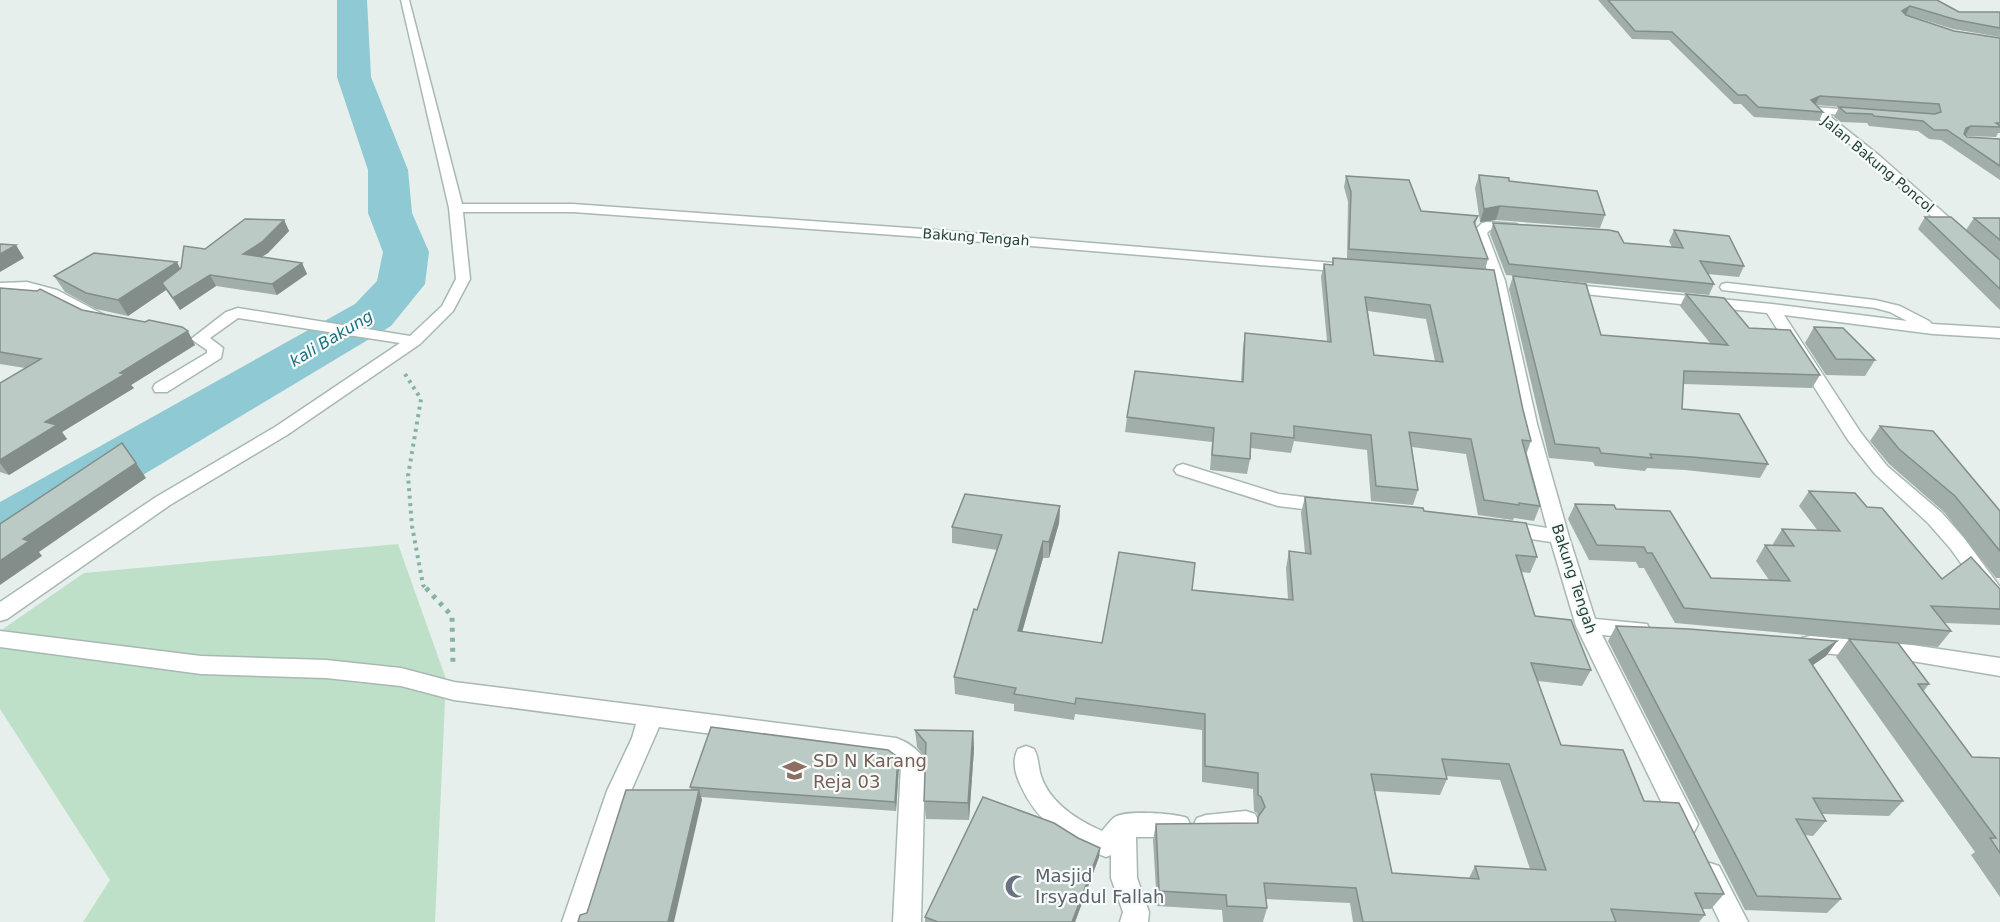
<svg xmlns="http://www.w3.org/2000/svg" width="2000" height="922" viewBox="0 0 2000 922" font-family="'DejaVu Sans',sans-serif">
	<rect width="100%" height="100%" fill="#e6efeb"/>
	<!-- green -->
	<polygon fill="#bfe0c8" points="398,544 446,679 435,922 83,922 110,880 0,709 0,631 84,573"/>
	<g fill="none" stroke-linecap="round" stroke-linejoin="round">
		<!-- river -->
		<polygon fill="#8ec9d4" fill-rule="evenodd" points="337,0 367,0 371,77 408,170 412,213 429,252 425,284 391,326 23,547 0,553 0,502 355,304 377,281 383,252 368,213 368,170 337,77"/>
		<defs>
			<g id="minor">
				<polygon points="401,0 409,0 462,204 573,204 922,229 1346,264 1353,268 1346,272 922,237 573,212 463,212 470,279 453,311 420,344 287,435 170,505 7,619 0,621 0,602 156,497 275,427 400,343 238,318 210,338 223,348 221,358 167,392 155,392 153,388 155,384 207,353 207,350 191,339 226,312 238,308 410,336 442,306 456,279 449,208"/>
				<polygon points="1815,107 1864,111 1866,113 1860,116 1827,114 1881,157 1963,230 1965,233 1963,236 1953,236 1873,163 1811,112 1809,110"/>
				<polygon points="1487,222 1516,224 1523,228 1516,232 1490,230 1487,233 1505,281 1537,424 1569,537 1595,619 1647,624 1650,630 1647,636 1639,638 1602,635 1698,824 1694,832 1685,835 1676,832 1576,626 1551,542 1504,535 1497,533 1494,528 1497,523 1504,521 1547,528 1519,424 1491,281 1473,232 1482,223"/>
				<path d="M27,282l30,8 53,28 -8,5c-40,-11 -54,-37 -102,-32v-8z"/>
				<polygon points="1727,283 1875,300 1900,306 1929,321 1932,324 2000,328 2000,338 1933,334 1784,315 1861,433 1887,466 1942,513 1964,538 2000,587 2000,611 1993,608 1950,548 1928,523 1875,474 1848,440 1767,313 1565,292 1558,288 1565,284 1772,304 1907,321 1890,312 1875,308 1722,290 1720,287 1722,284"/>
				<polygon points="1183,464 1279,494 1328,500 1335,501 1337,506 1335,511 1328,512 1278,506 1177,474 1174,470 1177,466"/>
				<path d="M0,631l201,25 125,4 75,8 53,14 442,56c12,4 23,12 29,23l-4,161h-28l8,-157 -11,-8 -231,-30 -28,64 -41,131h-28l45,-131 25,-53 4,-14 -182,-24 -53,-14 -75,-8 -125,-4 -201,-27z"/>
				<polygon points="1810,636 1912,645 2000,658 2000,676 1912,661 1810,652 1802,650 1799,644 1802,638"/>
				<path d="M1026,746l8,3c5,9 4,18 7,27 9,27 36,44 61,55 4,-4 8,-11 13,-14 11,-7 60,-4 72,1l4,8 -4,8 -9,3h-42l1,41 12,34 -1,10h-28l3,-10 -12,-34v-23l-5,2c-39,-15 -69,-34 -86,-73 -5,-11 -8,-24 -2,-35z"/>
				<path d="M1246,811l9,3 4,8 -4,8c-16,6 -42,10 -58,4l-4,-8 4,-8 9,-3z"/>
				<polygon points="1710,863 1719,866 1748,922 1720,922 1697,875 1701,866"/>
			</g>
		</defs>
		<!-- minor casing -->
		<use href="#minor" stroke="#a8b8b2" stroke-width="3"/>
		<!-- path-far1 -->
		<polyline stroke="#86b3a5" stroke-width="4" stroke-dasharray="3 4.5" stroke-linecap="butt" points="405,374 421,399 408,476 412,526 423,585 427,590"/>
		<!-- path -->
		<polyline stroke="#86b3a5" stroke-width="5" stroke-dasharray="4 6" stroke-linecap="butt" points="426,588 452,616 453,666"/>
		<!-- minor -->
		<use href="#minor" fill="#fff" fill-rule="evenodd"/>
	</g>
	<!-- wall -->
	<g fill="#a1aea9" fill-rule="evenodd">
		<polygon points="1598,0 1937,0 1959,12 2000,12 2000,37 1953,29 1905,14 1954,31 2000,38 2000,133 1998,133 1996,137 1966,136 1967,137 2000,139 2000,180 1941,140 1929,139 1918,131 1869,126 1867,123 1841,122 1834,117 1839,107 1934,114 1816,105 1823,112 1819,121 1754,117 1741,104 1734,104 1669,40 1632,39"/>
		<polygon points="1479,175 1509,181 1605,215 1600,228 1496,220 1480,222 1475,188"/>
		<path d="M1346,176l75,35 57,5 -3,9 13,34 -3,11 46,171 -5,14 14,51 -6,15 -20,-3 -1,2 -35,-5 -12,-61 -54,-7 6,43 -5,15 -42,-4 -4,-51 -73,-9 -3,12 -40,-5 -1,11 -3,15 -37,-4 2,-28 -87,-10 2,-15 114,-35 2,-35 2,-14 82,8 -6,-64 3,-13 8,1 1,-7 14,1 1,-57 -4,-15zM1368,311l58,8 9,42 -61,-6z"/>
		<polygon points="1925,217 2000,260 2000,310 1918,229"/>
		<polygon points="1974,218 2000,218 2000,260 1966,230"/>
		<polygon points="284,220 289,231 268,253 261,257 302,263 307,274 277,295 216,286 180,310 166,290 128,316 96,309 65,292 54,276 180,269 205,249"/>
		<polygon points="1493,223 1624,243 1672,247 1669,241 1674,230 1744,266 1739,277 1708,274 1714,284 1709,295 1506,275 1490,234"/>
		<polygon points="1513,276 1601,335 1710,343 1680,306 1686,294 1749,328 1820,375 1812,388 1683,384 1682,409 1768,464 1760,478 1685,470 1647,468 1645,471 1595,466 1593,462 1549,458 1509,289"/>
		<polygon points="0,288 82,310 195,345 131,385 134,388 62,432 67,439 9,475 0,472 0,383 25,368 0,364"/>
		<polygon points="1814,327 1875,360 1865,376 1826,375 1805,343"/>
		<polygon points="1880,426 2000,511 2000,578 1996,578 1944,512 1889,464 1870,441"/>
		<polygon points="1809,491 1867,507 1942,579 2000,589 2000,625 1944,623 1951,631 1938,647 1675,623 1644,568 1639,568 1636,562 1589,560 1568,519 1575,504 1616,509 1711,578 1769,580 1756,561 1765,545 1773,546 1773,544 1782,529 1818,531 1799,506"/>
		<path d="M1305,497l119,14 113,46 -7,16 -9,-1 14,44 56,54 -9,16 -44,-5 23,64 83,56 80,93 -13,15h-9l3,6 -6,7h-346l-3,-19 -84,-4 1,9 -4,14h-40l-1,-12 -65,-4 -4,-66 3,-16 101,-1 1,-6 -1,-4 -3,-2 -1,-22 -51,-7v-52l-127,-16 -1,6 -60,-9v-7l-59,-10 -1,-17 43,-127 -45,-7v-16l108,-21 -1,17 -10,35h-6l-21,73 80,12 90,-53 96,9 -2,-31 3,-17 16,2 -4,-40zM1446,776l54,4 30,89 -55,-3 -6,12 -77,-5 -18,-82 66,4 7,-16z"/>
		<polygon points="1616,626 1837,641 1826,656 1813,665 1903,801 1889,816 1822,814 1826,821 1813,836 1805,835 1841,899 1827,913 1745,910 1608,641"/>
		<polygon points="1849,639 1929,684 1923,692 1972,757 2000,758 2000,897 1971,855 1975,852 1836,657"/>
		<polygon points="915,730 973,731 974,749 969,820 926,819 924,801 926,759 917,747"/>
		<polygon points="899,766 896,811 701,797 702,800 587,913 691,790 690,787"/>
		<polygon points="1100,848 1099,857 1075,922 925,922 925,917"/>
	</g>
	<!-- shaded-wall -->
	<g fill="#838d89">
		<polygon points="1910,6 1906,14 1898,19 1902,11"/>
		<polygon points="1820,96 1815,105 1811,100"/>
		<polygon points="1971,126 1965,136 1960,138 1966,128"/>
		<polygon points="1500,206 1496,220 1480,222 1484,209"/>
		<polygon points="284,220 289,231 268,253 249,265 243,254"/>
		<polygon points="16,245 24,258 0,272 0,254"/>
		<polygon points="177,262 185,278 162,283 166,290 128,316 118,300"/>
		<polygon points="302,263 307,274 277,295 272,284"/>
		<polygon points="210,275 216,286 180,310 173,298"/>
		<polygon points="188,331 195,345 131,385 134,388 62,432 67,439 9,475 0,463 0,460 45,422 120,373"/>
		<polygon points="136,463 146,478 39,552 42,556 0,585 0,561 23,539"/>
		<polygon points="1060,506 1059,523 1049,558 1049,542"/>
		<polygon points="1043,541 1043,558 1018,647 1018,631"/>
		<polygon points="1837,641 1826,656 1798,675 1809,660"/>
		<polygon points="973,731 974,749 969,820 968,803"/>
		<polygon points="898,757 899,766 896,811 895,802"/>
		<polygon points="699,790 702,800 674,922 668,922"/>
		<polygon points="1100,848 1099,857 1075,922 1072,922"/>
	</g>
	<!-- building -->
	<g fill="#bbcac4" stroke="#838d89" stroke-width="1.5" fill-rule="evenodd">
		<polygon points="1608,0 1937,0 1959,12 2000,12 2000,28 1957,20 1910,6 1902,11 1906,15 1954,31 2000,38 2000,123 1996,123 2000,126 2000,127 1971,126 1966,128 1964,134 1967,137 2000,139 2000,166 1947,130 1934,130 1923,121 1874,116 1872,114 1846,113 1839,107 1935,114 1941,112 1939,104 1820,96 1811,100 1823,112 1758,107 1746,95 1738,95 1672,32 1635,31"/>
		<polygon points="1479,175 1509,178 1509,181 1597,191 1605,215 1500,206 1484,209"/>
		<polygon points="1346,176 1409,180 1421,211 1478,216 1474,222 1488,259 1349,249 1351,192"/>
		<polygon points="1925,217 1951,217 2000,260 2000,289"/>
		<polygon points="1974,218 2000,218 2000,240"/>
		<polygon points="245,219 284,220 262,242 243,254 302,263 272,284 210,275 173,298 162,283 181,268 184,246 205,249"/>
		<polygon points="1493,223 1609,230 1618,232 1624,243 1683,248 1674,230 1729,236 1744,266 1700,261 1714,284 1509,264"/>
		<polygon points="0,244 16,245 0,254"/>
		<polygon points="94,253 177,262 118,300 86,293 54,276"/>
		<path d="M1333,258l161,12 29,140 8,31 -9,-1 18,66 -21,-3v2l-35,-5 -13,-61 -62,-7 9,58 -42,-4 -5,-51 -77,-9v12l-43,-5 -1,26 -38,-4 2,-27 -87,-11 8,-46 108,11 2,-49 86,9 -7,-78 9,1zM1365,297l65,8 13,57 -69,-7z"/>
		<polygon points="1513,276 1586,284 1601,335 1728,345 1686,294 1724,298 1749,328 1790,330 1820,375 1684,371 1682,409 1739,414 1768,464 1692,457 1650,454 1652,458 1601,453 1599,448 1555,444"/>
		<polygon points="0,288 37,291 40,289 82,310 145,322 149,320 182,327 188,331 120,373 125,374 45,422 57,425 0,460 0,383 41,359 0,352"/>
		<polygon points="1814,327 1843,328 1875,360 1836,359"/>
		<polygon points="1880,426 1933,431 2000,511 2000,551 1955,496 1899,449"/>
		<polygon points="122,443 136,463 23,539 29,541 0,561 0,524"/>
		<polygon points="1809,491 1855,493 1867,507 1882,508 1942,579 1971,557 2000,589 2000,609 1931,606 1951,631 1684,608 1652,553 1647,553 1644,547 1597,545 1575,504 1614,505 1616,509 1670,511 1711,578 1790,581 1765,545 1794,546 1782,529 1840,531"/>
		<path d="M965,494l95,12 -11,36 -6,-1 -25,90 84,12 17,-91 76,11 -3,27 101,10 -4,-49 22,3 -6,-57 118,11 1,3 102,12 11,34 -21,-2 19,61 36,4 20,50 -60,-7 30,82 62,5 21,51 35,2 45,91 -29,-1 10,22 -94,-6 5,13h-253l-7,-34 -92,-5 3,25 -40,-2 -1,-11 -67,-4 -3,-67 102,-1v-6l7,-10 -4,-10 -3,-2v-22l-53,-7v-52l-129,-16 -1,6 -61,-10 2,-6 -62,-11 20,-68 3,1 25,-75 -50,-8zM1442,759l67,5 37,106 -71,-4 4,13 -87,-6 -21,-99 76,5z"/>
		<polygon points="1616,626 1689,629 1837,641 1809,660 1903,801 1813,798 1826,821 1796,819 1841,899 1757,896"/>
		<polygon points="1849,639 1898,643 1929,684 1918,684 1972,757 2000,758 2000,853 1990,838 1996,838"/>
		<polygon points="711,727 888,750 898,757 895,802 690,787"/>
		<polygon points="915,730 973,731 968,803 924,801 926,743"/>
		<polygon points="626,790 699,790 668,922 578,922 580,915 587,913"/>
		<polygon points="983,797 1054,823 1078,838 1100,848 1072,922 938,922 925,917"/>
	</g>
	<!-- icons -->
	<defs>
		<symbol id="school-bare" viewBox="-9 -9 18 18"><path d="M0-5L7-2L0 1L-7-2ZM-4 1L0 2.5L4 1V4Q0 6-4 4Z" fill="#8d6e63" stroke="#f7fbf9" stroke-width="2.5" paint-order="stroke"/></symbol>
		<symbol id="mosque-bare" viewBox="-9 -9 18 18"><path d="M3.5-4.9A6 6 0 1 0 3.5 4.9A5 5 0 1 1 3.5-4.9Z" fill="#6b7280" stroke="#f7fbf9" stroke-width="2.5" paint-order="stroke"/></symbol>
	</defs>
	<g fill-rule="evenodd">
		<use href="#school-bare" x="778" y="754" width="33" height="33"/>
		<use href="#mosque-bare" x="1000" y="870" width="33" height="33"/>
	</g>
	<g text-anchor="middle" stroke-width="4.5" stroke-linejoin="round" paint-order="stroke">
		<!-- far-street labels -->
		<g font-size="14" fill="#24423a" stroke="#f7fbf9">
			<text transform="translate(1878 164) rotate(40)" y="5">Jalan Bakung Poncol</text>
			<text transform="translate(976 237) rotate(4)" y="5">Bakung Tengah</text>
		</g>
		<!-- street labels -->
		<g font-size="15" fill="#24423a" stroke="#f7fbf9">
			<text transform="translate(1574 579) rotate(72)" y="5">Bakung Tengah</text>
		</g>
		<!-- water labels -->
		<g font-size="16" font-style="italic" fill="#1c6f80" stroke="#f7fbf9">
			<text transform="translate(331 338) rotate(-31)" y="6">kali Bakung</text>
		</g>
		<!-- near-education labels -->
		<g font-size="18" fill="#785e54" stroke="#f7fbf9" text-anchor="start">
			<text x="813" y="767">SD N Karang<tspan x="813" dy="21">Reja 03</tspan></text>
		</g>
		<!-- near-worship labels -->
		<g font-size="18" fill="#5b616d" stroke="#f7fbf9" text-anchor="start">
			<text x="1035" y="882">Masjid<tspan x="1035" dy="21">Irsyadul Fallah</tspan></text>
		</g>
	</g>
</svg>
